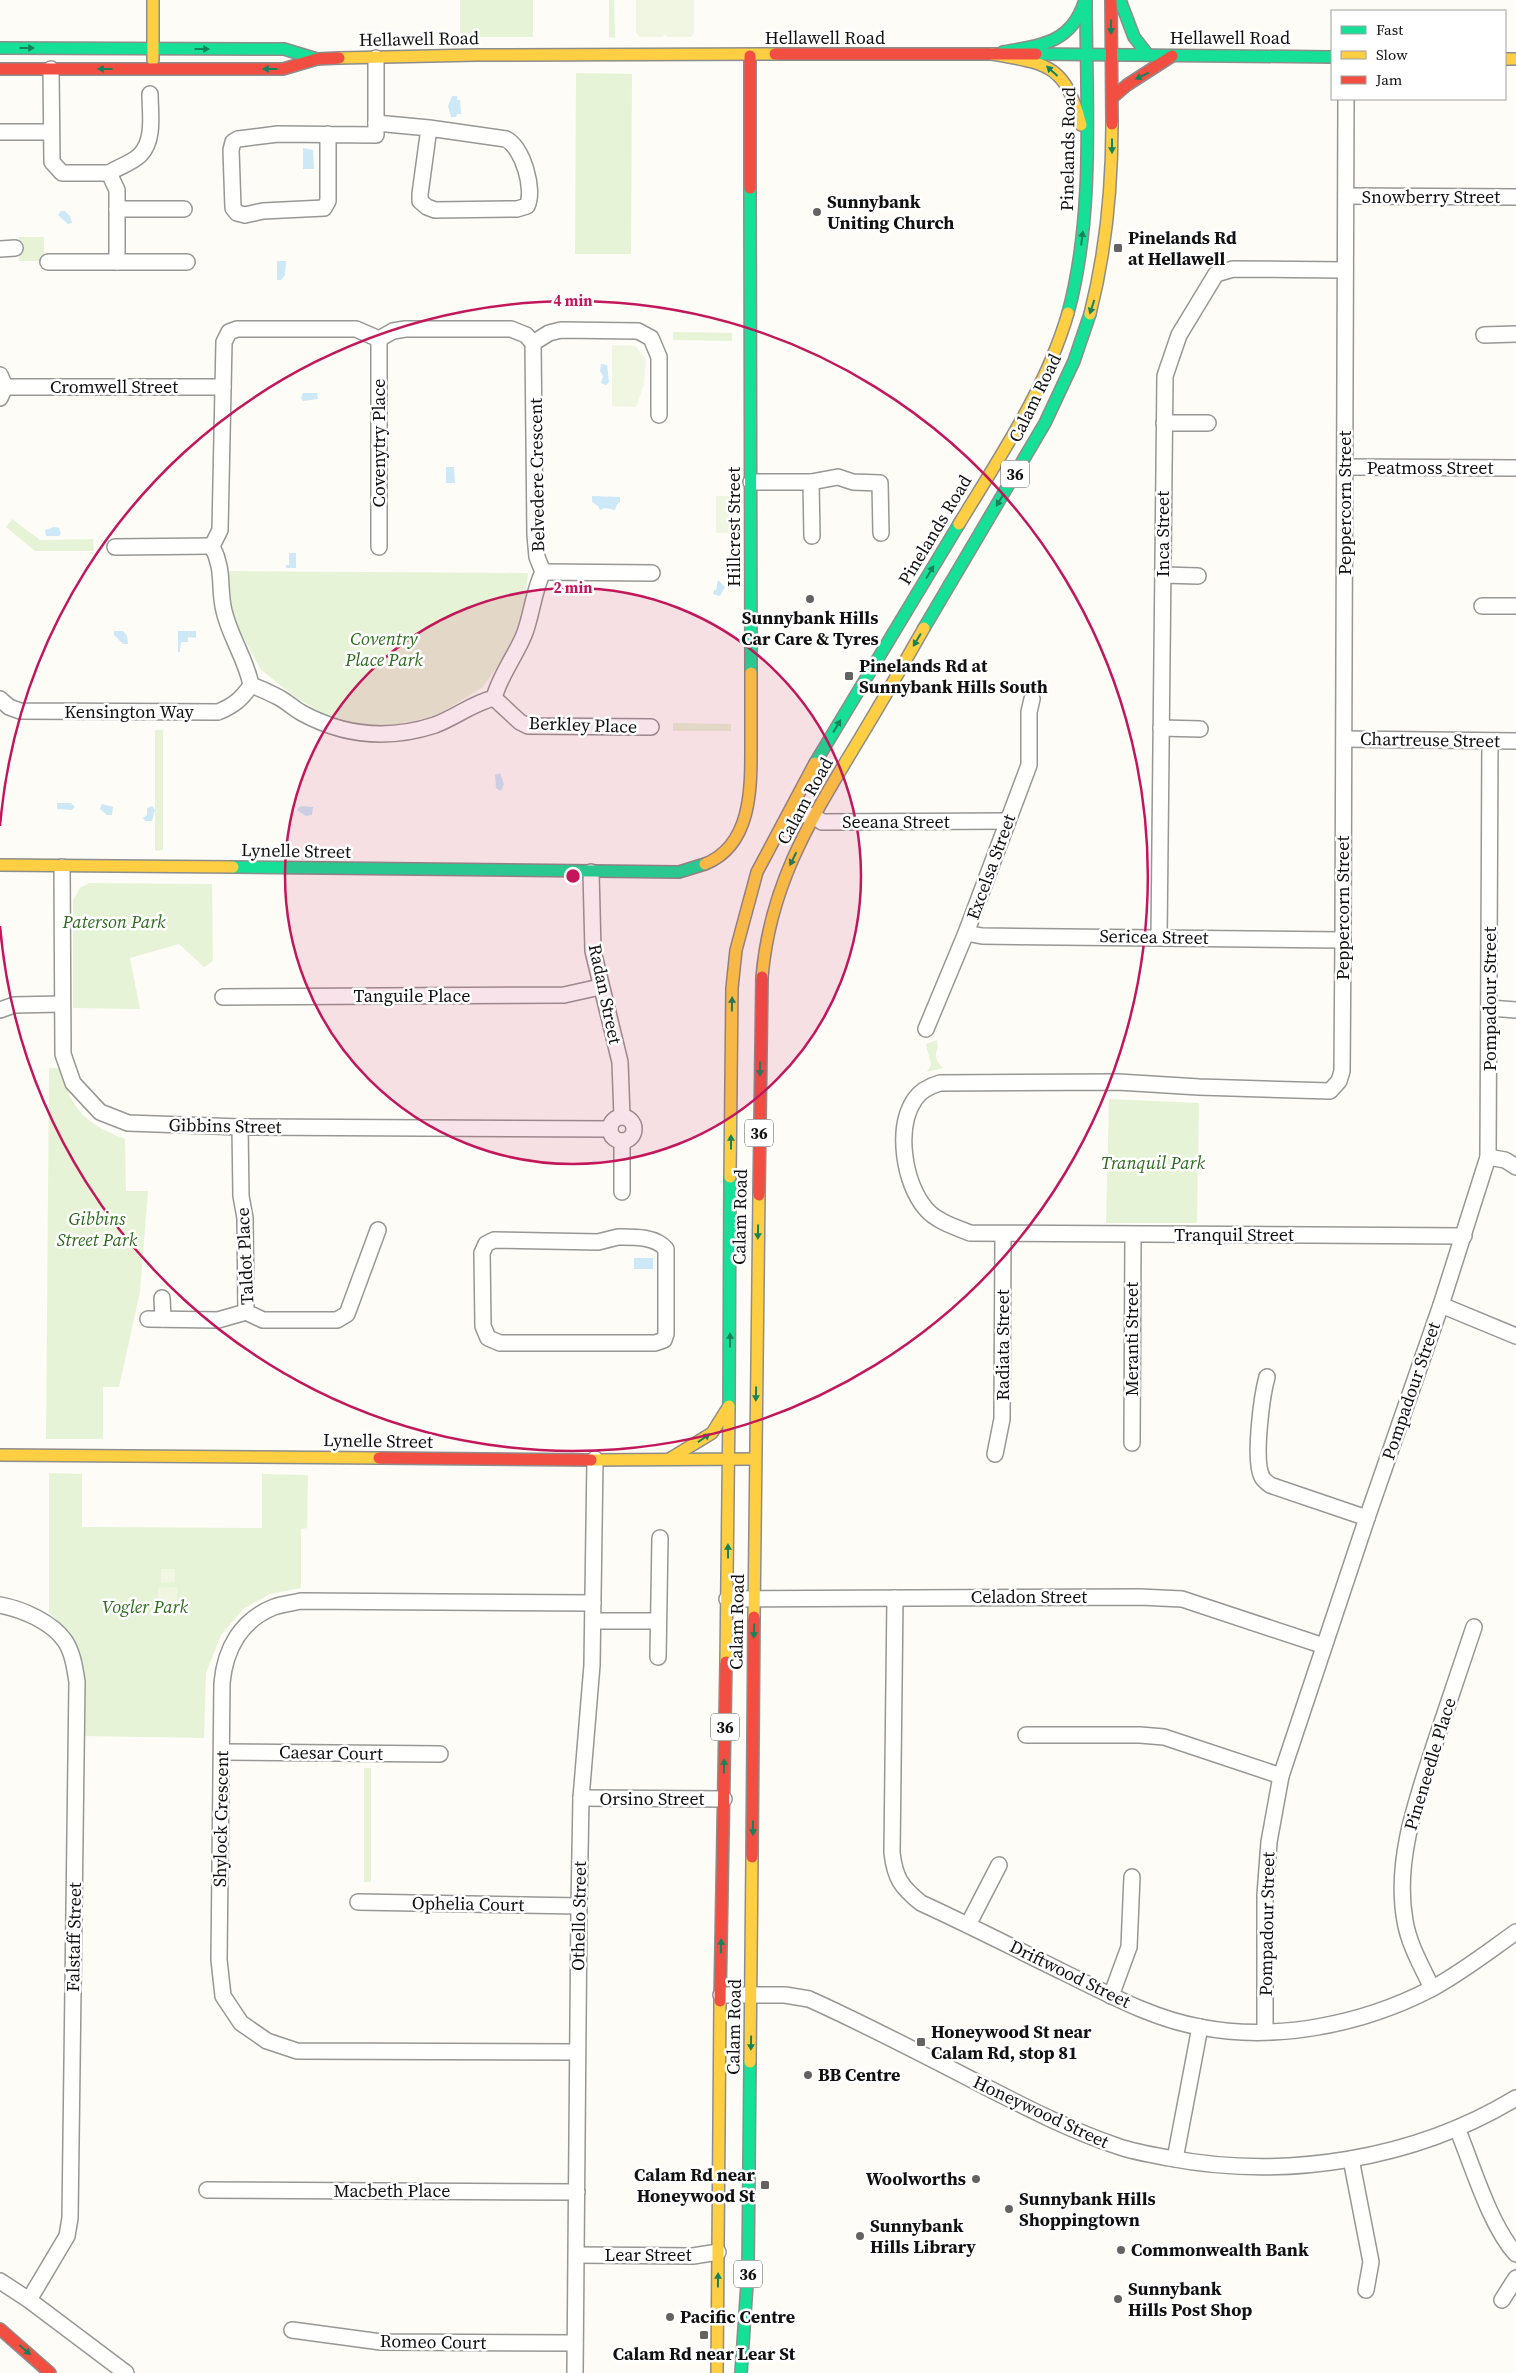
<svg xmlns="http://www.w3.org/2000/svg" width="1516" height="2373" viewBox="0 0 1516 2373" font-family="'Source Serif 4',serif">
	<rect width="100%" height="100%" fill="#fdfcf7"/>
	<!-- green -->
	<g fill="#e7f3d7">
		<rect x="460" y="0" width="73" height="37"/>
		<polygon points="609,0 614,0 615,38 609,37"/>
		<polygon points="576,73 632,74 631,254 575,254"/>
		<rect x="19" y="237" width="25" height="24"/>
		<polygon points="673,332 732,333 732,341 673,340"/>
		<polygon points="12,519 40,540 93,539 94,551 35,551 6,527"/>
		<polygon points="229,571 528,573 524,608 508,652 482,688 435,716 391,726 343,724 298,699 261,670 238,628 228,595"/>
		<polygon points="673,723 731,724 731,731 673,731"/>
		<polygon points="155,730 163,730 163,850 155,851"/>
		<polygon points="89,883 212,884 213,961 204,967 179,944 130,958 140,1009 73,1008 73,900 80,888"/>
		<path d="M937,1040l1,7c-4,8 -2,15 5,21l-16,4 4,-7 -5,-21z"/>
		<path d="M49,1068h10c14,43 25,55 66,71l1,52h22l-8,101 -21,95h-16v52h-57z"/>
		<polygon points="1109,1099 1199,1103 1197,1223 1106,1223"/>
		<path d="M49,1473l33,1v53l180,1v-54l46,1 -1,53 -6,1v59l-31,6 -27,15 -22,26 -15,38 -2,65 -119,-2c2,-51 3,-85 -36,-124z"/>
		<rect x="364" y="1768" width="7" height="114"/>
	</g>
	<!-- pitch -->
	<g fill="#f0f6e1">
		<polygon points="636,0 694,0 694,33 691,37 668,37 665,34 662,37 640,37 636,33"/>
		<polygon points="612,345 635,346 646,359 644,384 636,407 612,406"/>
		<polygon points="716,496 730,496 731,533 716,533"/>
		<polygon points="161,1569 175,1569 175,1582 161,1583"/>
		<polygon points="177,1587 177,1607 158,1607 158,1588"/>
	</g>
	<!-- water -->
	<g fill="#cde8f7">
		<polygon points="452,96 457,96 457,100 460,100 461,114 457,114 456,117 451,117 448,106"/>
		<polygon points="303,148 313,150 314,169 303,169"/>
		<polygon points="61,211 65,211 70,216 72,223 68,224 58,215"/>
		<polygon points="277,261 286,261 285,275 281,280 277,280"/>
		<polygon points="601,364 607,365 609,382 606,385 601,383 603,376 600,371"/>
		<polygon points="303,393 317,393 318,399 303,401 301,398"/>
		<polygon points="446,467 454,467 455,483 446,483"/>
		<polygon points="592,496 620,497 620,502 617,504 615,510 605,508 600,510 598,506 592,502"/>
		<polygon points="54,527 59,528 61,533 59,536 46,536 45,530"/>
		<polygon points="289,553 296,553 296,568 286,568 286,565 289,565"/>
		<polygon points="718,580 725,587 720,596 713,594 714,590 716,590"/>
		<polygon points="114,631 123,631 127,636 128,644 123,644 114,635"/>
		<polygon points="178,631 196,631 196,638 188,637 188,642 181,642 180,652 178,652"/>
		<polygon points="500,773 504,784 501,791 496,788 495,775"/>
		<polygon points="57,803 71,803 75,807 72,810 57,809"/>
		<polygon points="102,804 113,807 112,815 107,815 100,809"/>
		<polygon points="152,806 155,810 152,821 145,821 143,818 147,815 147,808"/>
		<polygon points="301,806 313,807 312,815 306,816 298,811 297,809"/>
		<rect x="634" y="1258" width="19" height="11"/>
	</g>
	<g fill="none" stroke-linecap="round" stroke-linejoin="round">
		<defs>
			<g id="street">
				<polyline points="51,69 52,162 62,173 109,173 117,190 117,262"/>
				<path d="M1346,99l-3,841 -1,131 -3,10 -9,10 -131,-4 -81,-5 -178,1c-10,3 -19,7 -25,16 -20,29 -11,85 11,110 10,12 29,18 44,24l494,3"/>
				<path d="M376,123l53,5 77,11c17,9 29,51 21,67l-10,3 -82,1 -8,-3 -7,-6v-7l9,-66"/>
				<polyline points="0,132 51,132"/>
				<polyline points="328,134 328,201 324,208 263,211 245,215 237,213 233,208 231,150 233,142 238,139 278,134 376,135 376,58"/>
				<path d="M109,173c9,-6 23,-10 31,-18 15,-15 10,-42 10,-61"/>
				<polyline points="1346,196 1516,197"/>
				<polyline points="117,209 184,209"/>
				<polyline points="0,249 15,248"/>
				<polyline points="48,262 187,262"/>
				<path d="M237,329h119l23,10 14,-8 12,-2h106l15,6 7,8 2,192 2,22 6,15c-10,20 -11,43 -19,63 -9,22 -24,40 -30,63 -21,5 -38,19 -59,27 -46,15 -91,11 -133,-12 -9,-5 -17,-13 -26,-17 -8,-4 -17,-8 -25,-11 -5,-26 -21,-48 -27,-74 -6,-25 1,-39 -12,-65l8,-16 4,-188 5,-10z"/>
				<polyline points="1484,335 1516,334"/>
				<polyline points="533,343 549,333 561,330 638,331 651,338 659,357 659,415"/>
				<polyline points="0,375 5,387 0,398"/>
				<polyline points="5,387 223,387"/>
				<polyline points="1164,423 1208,423"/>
				<polyline points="1345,467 1516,468"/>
				<polyline points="751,482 811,482 838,477 853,482 880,483 881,533"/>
				<polyline points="811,482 812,536"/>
				<polyline points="115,547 212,546"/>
				<polyline points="379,547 379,339"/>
				<polyline points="543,572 652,573"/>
				<polyline points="1163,575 1198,576"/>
				<polyline points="1482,606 1516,606"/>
				<polyline points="494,698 520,722 528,726 651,727"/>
				<path d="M0,699l9,8 11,4 198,1c15,-6 24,-13 33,-27"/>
				<polyline points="1161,728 1200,729"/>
				<polyline points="1344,739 1516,741"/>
				<polyline points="806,815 814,816 822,822 1007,821"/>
				<polyline points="62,867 63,1054 73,1083 100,1112 128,1123 240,1127 610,1129"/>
				<polyline points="591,872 593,951 620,1062 622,1117"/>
				<polyline points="966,933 982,936 1343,940"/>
				<polyline points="1159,937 1165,376 1179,335 1216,274 1233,269 1345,270"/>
				<polyline points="223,997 564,995 600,987"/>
				<polyline points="1490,1008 1516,1010"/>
				<polyline points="0,1010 14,1005 62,1004"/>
				<polyline points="926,1029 966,933 1029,765 1029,712 1032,699"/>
				<circle cx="622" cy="1129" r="12"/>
				<polyline points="240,1127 241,1196 245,1218 246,1312 263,1320 337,1320 347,1314 378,1230"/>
				<polyline points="622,1141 622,1192"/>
				<polyline points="1488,1157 1505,1160 1516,1167"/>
				<path d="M618,1237c15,0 37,-1 48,12v85l-2,6 -9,3h-155l-12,-5 -5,-12 -1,-73 4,-9 8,-4 104,2z"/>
				<polyline points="162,1298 163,1319"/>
				<polyline points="1441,1305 1516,1336"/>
				<polyline points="148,1319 218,1320 246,1312"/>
				<path d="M1267,1377c-5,18 -14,83 -5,100 1,3 6,6 8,8l97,33"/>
				<polyline points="1132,1443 1133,1236"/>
				<polyline points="995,1454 1002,1419 1003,1235"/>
				<path d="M895,1598l-3,255c3,25 9,34 29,50 48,22 95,46 142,69 43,21 90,47 137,55 77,15 163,-3 231,-38 30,-16 58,-38 85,-57"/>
				<polyline points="727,1599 1140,1597 1182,1599 1324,1646"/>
				<path d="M0,1605c22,4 52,17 65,36 8,12 10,28 12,41l-7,536 -3,18 -38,64"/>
				<polyline points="593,1621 658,1621"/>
				<polyline points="658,1657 660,1538"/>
				<polyline points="1026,1735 1140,1735 1164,1737 1281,1776"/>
				<polyline points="222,1752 440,1754"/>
				<polyline points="581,1798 724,1799"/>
				<polyline points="358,1902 579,1906"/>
				<polyline points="968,1925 999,1865"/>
				<path d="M1432,1988c-10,-21 -23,-43 -27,-67 -11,-60 12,-122 30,-178 13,-39 26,-78 39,-116"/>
				<path d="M721,1995h64l24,4c60,27 119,58 177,88 43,22 86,44 131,59 17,6 35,9 52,12 116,22 245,2 347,-60"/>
				<polyline points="1111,1996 1129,1947 1132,1877"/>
				<polyline points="1265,2031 1265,1895 1269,1842 1281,1776 1367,1518 1441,1305 1488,1157 1490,741"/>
				<path d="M577,2052l-280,-1 -30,-10 -26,-18 -18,-27 -4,-36 3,-277c3,-34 19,-63 52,-76 8,-3 18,-4 27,-6l292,2"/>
				<path d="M1457,2128c15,36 33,98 59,126"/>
				<polyline points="1175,2159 1200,2027"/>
				<polyline points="1351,2159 1371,2262 1366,2290"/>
				<polyline points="207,2190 577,2192"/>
				<polyline points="577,2255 693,2256 718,2252"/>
				<polyline points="0,2281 29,2300 126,2373"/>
				<polyline points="1502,2300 1516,2278"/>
				<polyline points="292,2330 381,2342 575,2343"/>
				<polyline points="575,2373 579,1906 581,1798 592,1665 595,1459"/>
			</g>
			<g id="fast">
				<polyline points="1120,0 1134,37 1148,55"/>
				<polyline points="0,48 284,49 317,59"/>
				<path d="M1003,52c37,-7 67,-8 81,-49"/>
				<polyline points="1036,54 1332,57"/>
				<polyline points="750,188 751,673"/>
				<path d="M1068,313c27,-99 18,-211 18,-313"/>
				<polyline points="924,628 1045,423 1074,361 1090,314"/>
				<polyline points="815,763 959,524"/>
				<polyline points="233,867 679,872 705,864"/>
				<polyline points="729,1408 730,1177"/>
				<polyline points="741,2373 748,2269 750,2062"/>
			</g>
			<g id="slow">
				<polyline points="153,0 153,60"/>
				<path d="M992,54c56,10 73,10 89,71"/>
				<polyline points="339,58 477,55 775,54"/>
				<polyline points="1505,59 1516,59"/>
				<path d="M1090,314c16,-63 22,-125 22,-190"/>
				<path d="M959,524c40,-66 87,-135 109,-211"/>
				<path d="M705,864c48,-19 46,-79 46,-121 0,-23 0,-47 0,-70"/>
				<polyline points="0,865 233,867"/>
				<path d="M762,977c8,-93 48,-156 95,-234 23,-38 45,-76 67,-115"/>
				<polyline points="730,1177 732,988 736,950 757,872 815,763"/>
				<polyline points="0,1455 379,1458"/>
				<polyline points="671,1458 712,1433 729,1406"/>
				<polyline points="591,1460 755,1459"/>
				<polyline points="754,1617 759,1195"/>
				<polyline points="726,1662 729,1408"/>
				<polyline points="750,2062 752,1857"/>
				<polyline points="717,2373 720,2001"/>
			</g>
			<g id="jam">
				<polyline points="1111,0 1112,124"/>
				<polyline points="775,54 1036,54"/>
				<polyline points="750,56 750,188"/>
				<polyline points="0,69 283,69 317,59 339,58"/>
				<polyline points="1113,97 1127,85 1172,56"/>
				<polyline points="759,1195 762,977"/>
				<polyline points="379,1458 591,1460"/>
				<polyline points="752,1857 754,1617"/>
				<polyline points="720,2001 726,1662"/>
				<polyline points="0,2329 50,2373"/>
			</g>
		</defs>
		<!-- street casing -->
		<use href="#street" stroke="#979795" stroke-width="18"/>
		<!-- fast casing -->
		<use href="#fast" stroke="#8e8d8b" stroke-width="14"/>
		<!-- slow casing -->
		<use href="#slow" stroke="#8e8d8b" stroke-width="14"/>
		<!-- jam casing -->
		<use href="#jam" stroke="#8e8d8b" stroke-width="14"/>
		<!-- street -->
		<use href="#street" stroke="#fffffe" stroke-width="15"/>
		<!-- fast -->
		<use href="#fast" stroke="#16e098" stroke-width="11"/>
		<!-- slow -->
		<use href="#slow" stroke="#ffcf43" stroke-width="11"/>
		<!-- jam -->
		<use href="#jam" stroke="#f24e42" stroke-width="11"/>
	</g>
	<!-- one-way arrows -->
	<defs><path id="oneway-solid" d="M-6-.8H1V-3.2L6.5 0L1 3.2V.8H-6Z" transform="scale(1.25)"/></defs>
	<g fill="#14835b">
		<use href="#oneway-solid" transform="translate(1111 27) rotate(90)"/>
		<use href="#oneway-solid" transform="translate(27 48)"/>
		<use href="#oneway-solid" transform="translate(202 49)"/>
		<use href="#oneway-solid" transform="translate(105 69) rotate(180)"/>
		<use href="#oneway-solid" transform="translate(270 69) rotate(-180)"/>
		<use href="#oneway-solid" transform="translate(1052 71) rotate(-138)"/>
		<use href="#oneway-solid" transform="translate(1142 76) rotate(154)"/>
		<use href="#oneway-solid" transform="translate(1112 146) rotate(90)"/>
		<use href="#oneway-solid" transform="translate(1082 238) rotate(-83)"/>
		<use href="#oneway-solid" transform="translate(1092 307) rotate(108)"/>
		<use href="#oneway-solid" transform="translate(1000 500) rotate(121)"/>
		<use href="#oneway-solid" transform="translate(930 572) rotate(-59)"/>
		<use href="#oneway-solid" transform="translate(917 640) rotate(121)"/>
		<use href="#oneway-solid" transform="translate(837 726) rotate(-59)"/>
		<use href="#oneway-solid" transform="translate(793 859) rotate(116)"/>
		<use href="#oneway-solid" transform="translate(732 1004) rotate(-89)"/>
		<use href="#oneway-solid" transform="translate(760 1069) rotate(91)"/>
		<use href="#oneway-solid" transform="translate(731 1142) rotate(-90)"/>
		<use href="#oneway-solid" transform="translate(758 1232) rotate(91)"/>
		<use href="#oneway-solid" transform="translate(730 1340) rotate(-90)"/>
		<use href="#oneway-solid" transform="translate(756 1394) rotate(91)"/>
		<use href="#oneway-solid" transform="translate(704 1438) rotate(-35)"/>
		<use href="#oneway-solid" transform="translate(728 1551) rotate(-90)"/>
		<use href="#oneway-solid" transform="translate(754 1631) rotate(91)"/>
		<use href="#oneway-solid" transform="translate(724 1766) rotate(-89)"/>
		<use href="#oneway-solid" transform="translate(753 1828) rotate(90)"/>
		<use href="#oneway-solid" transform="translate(721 1946) rotate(-89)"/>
		<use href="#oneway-solid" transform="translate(751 2043) rotate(91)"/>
		<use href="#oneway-solid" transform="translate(718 2280) rotate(-89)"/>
		<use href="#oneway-solid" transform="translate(25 2350) rotate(41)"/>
	</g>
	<!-- distance rings -->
	<circle cx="573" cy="876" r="288" fill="#c2185b" fill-opacity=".12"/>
	<g fill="none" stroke="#c2185b" stroke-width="2.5">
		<circle cx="573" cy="876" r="288"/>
		<path d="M0 826A575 575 0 1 1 0 926"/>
	</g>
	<!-- markers -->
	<g fill="#646362" stroke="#fff" stroke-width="2">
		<circle cx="817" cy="212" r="5"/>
		<rect x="1113" y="243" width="10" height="10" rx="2.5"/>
		<circle cx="810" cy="599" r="5"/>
		<rect x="844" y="671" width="10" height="10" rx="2.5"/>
		<rect x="916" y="2037" width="10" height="10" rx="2.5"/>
		<circle cx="808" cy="2075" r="5"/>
		<circle cx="976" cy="2179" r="5"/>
		<rect x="760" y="2180" width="10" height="10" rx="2.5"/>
		<circle cx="1009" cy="2209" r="5"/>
		<circle cx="860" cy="2236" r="5"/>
		<circle cx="1121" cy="2250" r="5"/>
		<circle cx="1118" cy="2299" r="5"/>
		<circle cx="670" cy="2317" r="5"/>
		<rect x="699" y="2330" width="10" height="10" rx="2.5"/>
	</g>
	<g text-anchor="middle" stroke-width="5" stroke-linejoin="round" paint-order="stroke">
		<!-- shield labels -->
		<g fill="#fff" stroke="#585858" stroke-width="1">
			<rect x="1001" y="460.5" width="28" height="27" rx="4"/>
			<rect x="745" y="1119.5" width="28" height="27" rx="4"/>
			<rect x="711" y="1713.5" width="28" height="27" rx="4"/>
			<rect x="734" y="2260.5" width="28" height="27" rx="4"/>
		</g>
		<g font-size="16" font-weight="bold" fill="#111">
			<text x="1015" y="480">36</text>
			<text x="759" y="1139">36</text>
			<text x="725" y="1733">36</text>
			<text x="748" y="2280">36</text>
		</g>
		<!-- street labels -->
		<g font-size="18" fill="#111" stroke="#fff">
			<text x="825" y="44">Hellawell Road</text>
			<text x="1230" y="44">Hellawell Road</text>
			<text transform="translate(419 39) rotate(-1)" y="6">Hellawell Road</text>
			<text transform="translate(1068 149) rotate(-89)" y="6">Pinelands Road</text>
			<text x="1431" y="203">Snowberry Street</text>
			<text x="114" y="393">Cromwell Street</text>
			<text transform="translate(1035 398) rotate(-64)" y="6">Calam Road</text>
			<text transform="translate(379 443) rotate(-90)" y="6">Covenytry Place</text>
			<text x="1430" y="474">Peatmoss Street</text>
			<text transform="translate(537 475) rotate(-91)" y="6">Belvedere Crescent</text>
			<text transform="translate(1345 503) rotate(-90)" y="6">Peppercorn Street</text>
			<text transform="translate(734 527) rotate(-90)" y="6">Hillcrest Street</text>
			<text transform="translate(935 530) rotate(-59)" y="6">Pinelands Road</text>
			<text transform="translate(1163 534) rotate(-90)" y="6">Inca Street</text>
			<text x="129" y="718">Kensington Way</text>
			<text transform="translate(583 725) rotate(2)" y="6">Berkley Place</text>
			<text transform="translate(1430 740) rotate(1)" y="6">Chartreuse Street</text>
			<text transform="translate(805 801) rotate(-61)" y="6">Calam Road</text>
			<text x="896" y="828">Seeana Street</text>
			<text transform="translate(296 851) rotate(1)" y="6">Lynelle Street</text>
			<text transform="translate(991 867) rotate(-70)" y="6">Excelsa Street</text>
			<text transform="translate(1343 908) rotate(-90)" y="6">Peppercorn Street</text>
			<text transform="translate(1154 937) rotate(1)" y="6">Sericea Street</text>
			<text transform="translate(605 994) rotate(78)" y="6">Radan Street</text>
			<text x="412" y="1002">Tanguile Place</text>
			<text transform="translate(1490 999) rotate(-90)" y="6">Pompadour Street</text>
			<text transform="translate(225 1126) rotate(1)" y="6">Gibbins Street</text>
			<text transform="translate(740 1217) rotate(-89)" y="6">Calam Road</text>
			<text x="1234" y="1241">Tranquil Street</text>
			<text transform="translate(245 1256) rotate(-93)" y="6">Taldot Place</text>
			<text transform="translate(1132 1339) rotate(-90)" y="6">Meranti Street</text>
			<text transform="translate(1003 1345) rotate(-90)" y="6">Radiata Street</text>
			<text transform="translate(1411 1391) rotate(-71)" y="6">Pompadour Street</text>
			<text transform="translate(378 1441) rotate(1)" y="6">Lynelle Street</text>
			<text x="1029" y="1603">Celadon Street</text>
			<text transform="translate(737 1622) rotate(-89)" y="6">Calam Road</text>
			<text transform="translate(331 1753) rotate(1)" y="6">Caesar Court</text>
			<text transform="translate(1430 1764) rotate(-73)" y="6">Pineneedle Place</text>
			<text x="652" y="1805">Orsino Street</text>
			<text transform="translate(221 1819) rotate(-89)" y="6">Shylock Crescent</text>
			<text transform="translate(468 1904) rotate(1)" y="6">Ophelia Court</text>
			<text transform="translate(579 1916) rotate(-89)" y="6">Othello Street</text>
			<text transform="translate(1267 1924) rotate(-89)" y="6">Pompadour Street</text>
			<text transform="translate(74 1937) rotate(-89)" y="6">Falstaff Street</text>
			<text transform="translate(1070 1974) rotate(26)" y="6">Driftwood Street</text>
			<text transform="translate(734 2027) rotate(-89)" y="6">Calam Road</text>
			<text transform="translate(1041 2112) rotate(25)" y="6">Honeywood Street</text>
			<text x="392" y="2197">Macbeth Place</text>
			<text x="648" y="2261">Lear Street</text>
			<text transform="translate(433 2342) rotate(1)" y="6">Romeo Court</text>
		</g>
		<!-- poi labels -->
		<g font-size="18" font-weight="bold" fill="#111" stroke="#fff" text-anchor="start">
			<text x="827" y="208">Sunnybank<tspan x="827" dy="21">Uniting Church</tspan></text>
			<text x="1128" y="244">Pinelands Rd<tspan x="1128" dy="21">at Hellawell</tspan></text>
			<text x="810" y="624" text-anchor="middle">Sunnybank Hills<tspan x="810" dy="21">Car Care &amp; Tyres</tspan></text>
			<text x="859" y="672">Pinelands Rd at<tspan x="859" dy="21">Sunnybank Hills South</tspan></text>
			<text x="931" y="2038">Honeywood St near<tspan x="931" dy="21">Calam Rd, stop 81</tspan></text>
			<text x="818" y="2081">BB Centre</text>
			<text x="755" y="2181" text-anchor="end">Calam Rd near<tspan x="755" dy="21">Honeywood St</tspan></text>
			<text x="966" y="2185" text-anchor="end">Woolworths</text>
			<text x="1019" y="2205">Sunnybank Hills<tspan x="1019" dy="21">Shoppingtown</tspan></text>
			<text x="870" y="2232">Sunnybank<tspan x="870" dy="21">Hills Library</tspan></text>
			<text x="1131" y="2256">Commonwealth Bank</text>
			<text x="1128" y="2295">Sunnybank<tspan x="1128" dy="21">Hills Post Shop</tspan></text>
			<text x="680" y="2323">Pacific Centre</text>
			<text x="704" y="2360" text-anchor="middle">Calam Rd near Lear St</text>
		</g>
		<!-- park labels -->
		<g font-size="18" font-style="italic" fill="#2f6b1f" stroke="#fff">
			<text x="384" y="645">Coventry<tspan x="384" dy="21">Place Park</tspan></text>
			<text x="114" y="928">Paterson Park</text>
			<text x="1153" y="1169">Tranquil Park</text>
			<text x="97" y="1225">Gibbins<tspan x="97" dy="21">Street Park</tspan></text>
			<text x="145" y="1613">Vogler Park</text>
		</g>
	</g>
	<circle cx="573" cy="876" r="8" fill="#c2185b" stroke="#fff" stroke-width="2.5"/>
	<g font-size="15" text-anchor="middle" font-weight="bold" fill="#c2185b" stroke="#fff" stroke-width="5" stroke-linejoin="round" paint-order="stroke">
		<text x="573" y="306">4 min</text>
		<text x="573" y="593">2 min</text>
	</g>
	<!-- legend -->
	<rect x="1331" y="10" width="175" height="90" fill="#ffffff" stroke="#a0a0a0"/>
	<rect x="1341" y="26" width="25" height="8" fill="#16e098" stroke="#a0a0a0"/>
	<text x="1376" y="35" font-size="15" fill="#111111">Fast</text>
	<rect x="1341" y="51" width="25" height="8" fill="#ffcf43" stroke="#a0a0a0"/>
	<text x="1376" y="60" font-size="15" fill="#111111">Slow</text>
	<rect x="1341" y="76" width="25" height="8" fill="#f24e42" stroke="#a0a0a0"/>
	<text x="1376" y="85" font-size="15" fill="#111111">Jam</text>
</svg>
